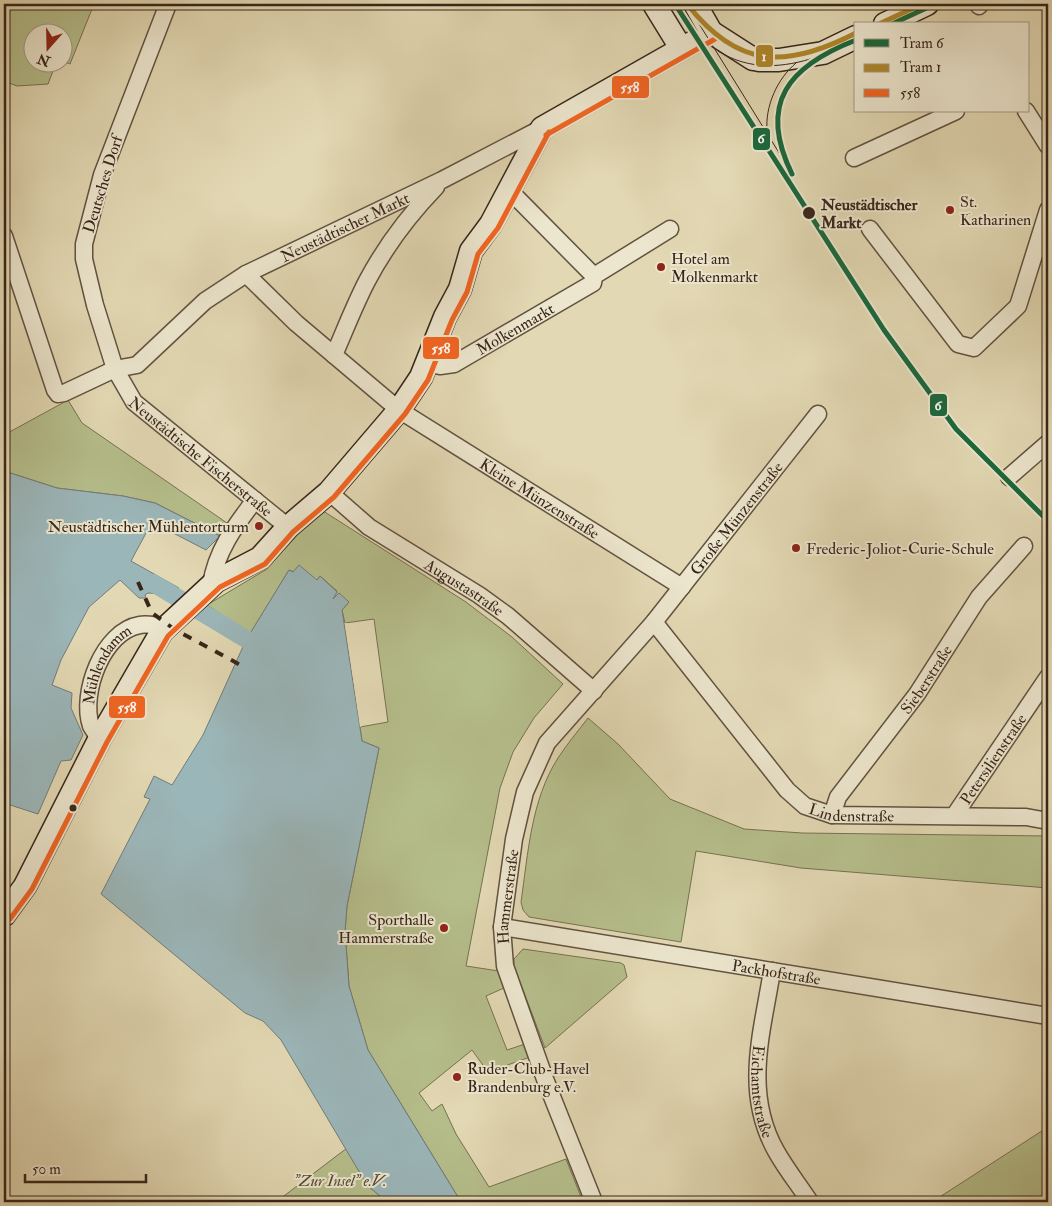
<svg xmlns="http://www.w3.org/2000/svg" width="1052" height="1206" viewBox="0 0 1052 1206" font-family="'IM FELL Double Pica',serif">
	<rect width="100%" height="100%" fill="#e2d8b3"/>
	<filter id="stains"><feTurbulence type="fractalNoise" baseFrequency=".004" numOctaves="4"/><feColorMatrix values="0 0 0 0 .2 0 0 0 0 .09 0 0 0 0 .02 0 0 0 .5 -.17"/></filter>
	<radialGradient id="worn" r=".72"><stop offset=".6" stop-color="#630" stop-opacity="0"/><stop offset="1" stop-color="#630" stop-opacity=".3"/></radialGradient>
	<!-- green -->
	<g fill="#b5be8b" stroke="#767252">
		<polygon points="4,4 94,4 70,64 63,61 62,32 32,32 32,62 56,63 48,84 17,86 4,81"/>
		<polygon points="68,400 82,423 227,523 220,536 155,503 123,496 57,488 4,471 4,435"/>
		<polygon points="320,509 466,602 512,637 563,684 534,718 513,752 500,788 466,966 499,971 504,988 486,996 507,1050 525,1044 530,1057 488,1072 472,1050 419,1093 432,1111 442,1104 456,1134 489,1187 566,1159 583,1202 461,1202 368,1050 349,986 345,931 347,906 379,748 362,741 360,727 388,722 374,619 345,623 342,610 349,602 332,599 337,591 320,576 317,580 289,570 250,634 207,605 267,569"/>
		<path d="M588,718l30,26 52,55 74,30 58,4 246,3v52l-247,-20 -105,-17 -15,91 -152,-25 -6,-7 -2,-8c7,-48 10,-102 37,-144 9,-14 20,-27 30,-40z"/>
		<polygon points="523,949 621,963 624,965 627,977 545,1048 514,966 514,959"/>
		<polygon points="1048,1127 1048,1202 932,1202"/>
		<polygon points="347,1148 367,1185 387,1202 276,1202"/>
	</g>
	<!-- water -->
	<g fill="#9bb6b9" stroke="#737c79">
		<polygon points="4,471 57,488 123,496 155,503 220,536 206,550 152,522 131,561 179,588 169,600 163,598 164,594 148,593 145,595 146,598 139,598 120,580 89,607 61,660 52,685 72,693 71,708 83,735 71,760 61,761 38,814 4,803"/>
		<polygon points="299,565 317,580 320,576 337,592 333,599 339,593 349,602 342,610 362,741 379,748 347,906 345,931 349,986 368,1050 461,1202 387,1202 367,1185 281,1040 263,1021 245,1013 101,894 150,799 144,797 154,776 172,785 203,735 246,640 289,570 293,572"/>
	</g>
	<!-- pier -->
	<polygon fill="#e2d8b3" points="345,623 347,623 362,726 360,727"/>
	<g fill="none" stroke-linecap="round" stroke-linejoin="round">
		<!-- canal -->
		<polyline stroke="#9bb6b9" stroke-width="18" points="153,583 266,651"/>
		<defs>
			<g id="street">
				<path id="s1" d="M168,4l-66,171 -18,69v15l11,46 20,64 19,33 154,125"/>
				<polyline points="978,4 979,6"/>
				<polyline points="1026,111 1048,146"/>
				<polyline points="854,158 956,111"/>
				<polyline points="870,229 958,344 974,348 1018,306 1048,210"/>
				<path id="s2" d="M4,236l51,154 3,4 6,-1 51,-24 22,-4 68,-64 41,-27 196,-94 100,-52"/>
				<path id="s3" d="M246,274l50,49 103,87 283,177"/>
				<polyline points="594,276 670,229"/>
				<path d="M334,355c11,-25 21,-51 33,-74 18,-34 42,-66 69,-94"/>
				<path id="s4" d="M427,363l13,3 14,-2 139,-81 1,-7 -85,-86"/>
				<polyline points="1009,477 1048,443"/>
				<path id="s5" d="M329,492l40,35 110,68 29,21 86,75"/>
				<path d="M211,585c5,-33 23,-58 44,-85"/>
				<path id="s6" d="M654,622l133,168 18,16 27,9 194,2 22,4"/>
				<path id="s7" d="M100,738c-3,-3 -7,-8 -9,-12 -11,-33 12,-95 49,-101 8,-2 19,2 27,2"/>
				<path id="s8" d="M832,815l6,-18 79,-103 62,-97 45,-51"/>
				<path id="s9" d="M954,816l94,-139"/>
				<path id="s10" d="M502,927l546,89"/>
				<path id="s11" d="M772,971c-10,62 -29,121 4,180 10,18 23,34 34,51"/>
				<path id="s12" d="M594,1202l-49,-123 -40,-113 -3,-39 12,-88 11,-47 22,-49 107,-121 164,-208"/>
			</g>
			<g id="secondary">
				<polyline points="654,4 681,48"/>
				<polyline points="695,4 711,32 753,59"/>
				<polyline points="885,24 927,4"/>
				<polyline points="759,60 779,60 823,53 856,37"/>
				<polyline points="4,915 25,886 100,738 162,631 216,581 260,558 288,527 329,492 399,410 421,377 445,317 460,289 471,251 491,224 542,128 711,32"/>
			</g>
		</defs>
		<!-- street casing -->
		<use href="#street" stroke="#625240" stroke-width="19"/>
		<!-- secondary casing -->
		<use href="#secondary" stroke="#382519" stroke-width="25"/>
		<!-- street -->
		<use href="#street" stroke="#ece6ce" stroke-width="16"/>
		<!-- secondary -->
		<use href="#secondary" stroke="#ece6ce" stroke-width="22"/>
		<!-- tram -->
		<g stroke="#382519" stroke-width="1">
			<polyline points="688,6 786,164"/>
			<polyline points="677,7 697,30"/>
			<path d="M718,51c32,20 65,17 99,6"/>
			<path d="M767,131c-2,-25 10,-52 29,-68"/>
		</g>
		<!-- rail -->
		<polyline stroke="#382519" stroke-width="4" stroke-dasharray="9 9" stroke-linecap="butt" points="138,582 152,613 174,629 246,668"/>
		<defs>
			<g id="bus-1">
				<polyline points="546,135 715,39"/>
				<polyline points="10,919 32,889 107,742 168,636 220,587 265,564 293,532 334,497 405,414 428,380 452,320 467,292 478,254 498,228 549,132"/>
			</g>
		</defs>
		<!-- bus-1 casing -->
		<use href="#bus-1" stroke="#ece6ce" stroke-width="9"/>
		<!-- bus-1 -->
		<use href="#bus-1" stroke="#f26522" stroke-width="5"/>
		<defs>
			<g id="tram-1">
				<polyline points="675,4 884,330 956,429 1048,521"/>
				<polyline points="892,24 935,4"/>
				<path d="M792,174c-35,-71 -3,-108 64,-134"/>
			</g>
			<g id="tram-2">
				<path d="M687,4c51,65 99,65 169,29"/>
				<polyline points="879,24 922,4"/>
			</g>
		</defs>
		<!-- tram-1 casing -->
		<use href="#tram-1" stroke="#ece6ce" stroke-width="9"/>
		<!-- tram-2 casing -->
		<use href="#tram-2" stroke="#ece6ce" stroke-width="9"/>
		<!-- tram-1 -->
		<use href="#tram-1" stroke="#18683c" stroke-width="5"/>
		<!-- tram-2 -->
		<use href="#tram-2" stroke="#af8629" stroke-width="5"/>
	</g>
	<!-- markers -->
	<g fill="#8f2418" stroke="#ece6ce" stroke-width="2">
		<circle cx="950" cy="210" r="5"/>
		<circle cx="661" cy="267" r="5"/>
		<circle cx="259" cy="526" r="5"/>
		<circle cx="796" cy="548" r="5"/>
		<circle cx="444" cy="928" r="5"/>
		<circle cx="457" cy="1077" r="5"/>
	</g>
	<g fill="#382519" stroke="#ece6ce" stroke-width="2">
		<circle cx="809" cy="213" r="7"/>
		<circle cx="73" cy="808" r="4.5"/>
	</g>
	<g text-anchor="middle" stroke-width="4" stroke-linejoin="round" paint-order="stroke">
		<!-- street labels -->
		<g font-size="16" fill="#382519" stroke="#ece6ce">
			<text transform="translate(102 184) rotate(-73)" y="6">Deutsches Dorf</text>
			<text dy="6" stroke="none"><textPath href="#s2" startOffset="504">Neustädtischer Markt</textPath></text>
			<text dy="6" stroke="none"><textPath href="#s4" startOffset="98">Molkenmarkt</textPath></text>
			<text dy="6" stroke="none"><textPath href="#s1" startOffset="508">Neustädtische Fischerstraße</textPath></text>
			<text dy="6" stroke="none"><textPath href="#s3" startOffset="371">Kleine Münzenstraße</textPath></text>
			<text dy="6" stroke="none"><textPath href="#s12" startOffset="776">Große Münzenstraße</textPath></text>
			<text dy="6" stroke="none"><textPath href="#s5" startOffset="166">Augustastraße</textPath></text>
			<text dy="6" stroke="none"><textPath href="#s7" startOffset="82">Mühlendamm</textPath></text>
			<text dy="6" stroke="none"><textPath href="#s8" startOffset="166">Sieberstraße</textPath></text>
			<text dy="6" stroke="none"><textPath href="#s9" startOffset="69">Petersilienstraße</textPath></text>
			<text dy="6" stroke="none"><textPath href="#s6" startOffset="286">Lindenstraße</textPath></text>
			<text dy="6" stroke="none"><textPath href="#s12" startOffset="322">Hammerstraße</textPath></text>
			<text dy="6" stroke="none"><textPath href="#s10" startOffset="278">Packhofstraße</textPath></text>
			<text dy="6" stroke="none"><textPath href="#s11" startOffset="122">Eichamtstraße</textPath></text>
		</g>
		<!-- poi labels -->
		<g font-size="16" fill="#382519" stroke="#ece6ce" text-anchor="start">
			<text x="960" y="207">St.<tspan x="960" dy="18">Katharinen</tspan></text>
			<text x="671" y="264">Hotel am<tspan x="671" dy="18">Molkenmarkt</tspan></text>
			<text x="249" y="532" text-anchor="end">Neustädtischer Mühlentorturm</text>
			<text x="806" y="554">Frederic-Joliot-Curie-Schule</text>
			<text x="434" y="925" text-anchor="end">Sporthalle<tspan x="434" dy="18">Hammerstraße</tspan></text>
			<text x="467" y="1074">Ruder-Club-Havel<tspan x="467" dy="18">Brandenburg e.V.</tspan></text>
		</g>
		<!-- stop labels -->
		<g font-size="16" font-weight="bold" fill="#382519" stroke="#ece6ce" text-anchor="start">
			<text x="821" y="210">Neustädtischer<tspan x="821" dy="18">Markt</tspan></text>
		</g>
		<!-- park labels -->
		<g font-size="16" font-style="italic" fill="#574b36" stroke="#ece6ce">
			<text x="340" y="1186">"Zur Insel" e.V.</text>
		</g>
	</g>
	<g stroke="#ece6ce" stroke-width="2">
		<rect x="755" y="44" width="19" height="24" rx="5" fill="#af8629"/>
		<rect x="611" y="75" width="39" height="24" rx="5" fill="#f26522"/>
		<rect x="752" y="127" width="19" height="24" rx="5" fill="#18683c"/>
		<rect x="422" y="336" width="38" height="24" rx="5" fill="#f26522"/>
		<rect x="929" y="393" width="19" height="24" rx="5" fill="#18683c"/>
		<rect x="108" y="695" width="38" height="24" rx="5" fill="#f26522"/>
	</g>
	<g font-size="14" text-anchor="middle" font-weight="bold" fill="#fff">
		<text x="764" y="61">1</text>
		<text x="630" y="92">558</text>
		<text x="761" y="143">6</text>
		<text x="441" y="353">558</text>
		<text x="938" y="410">6</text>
		<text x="127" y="712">558</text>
	</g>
	<!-- margin -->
	<rect width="1052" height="1206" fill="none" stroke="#e2d8b3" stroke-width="20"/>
	<rect x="5" y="5" width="1042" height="1196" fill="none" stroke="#382519" stroke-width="2.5"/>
	<rect x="10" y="10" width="1032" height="1186" fill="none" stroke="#382519"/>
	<!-- legend -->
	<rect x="854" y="22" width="175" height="90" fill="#ece6ce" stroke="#a49986"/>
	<rect x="864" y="39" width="25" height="8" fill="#18683c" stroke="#a49986"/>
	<text x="900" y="48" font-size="15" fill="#382519">Tram 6</text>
	<rect x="864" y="64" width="25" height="8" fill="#af8629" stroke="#a49986"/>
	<text x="900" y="72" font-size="15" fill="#382519">Tram 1</text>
	<rect x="864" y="89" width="25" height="8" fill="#f26522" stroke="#a49986"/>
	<text x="900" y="98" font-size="15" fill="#382519">558</text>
	<!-- north arrow -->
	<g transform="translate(48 48) rotate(200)"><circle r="24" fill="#ece6ce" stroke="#a49986"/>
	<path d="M0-4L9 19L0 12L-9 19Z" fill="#8f2418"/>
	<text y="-8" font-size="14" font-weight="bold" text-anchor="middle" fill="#382519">N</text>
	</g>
	<!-- scale -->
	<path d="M25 1174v8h121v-8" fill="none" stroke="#382519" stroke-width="2.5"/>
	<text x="32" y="1174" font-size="15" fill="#382519" stroke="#ece6ce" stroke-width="4" paint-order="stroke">50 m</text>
	<rect width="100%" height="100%" filter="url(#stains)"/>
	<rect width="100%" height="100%" fill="url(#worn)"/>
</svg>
